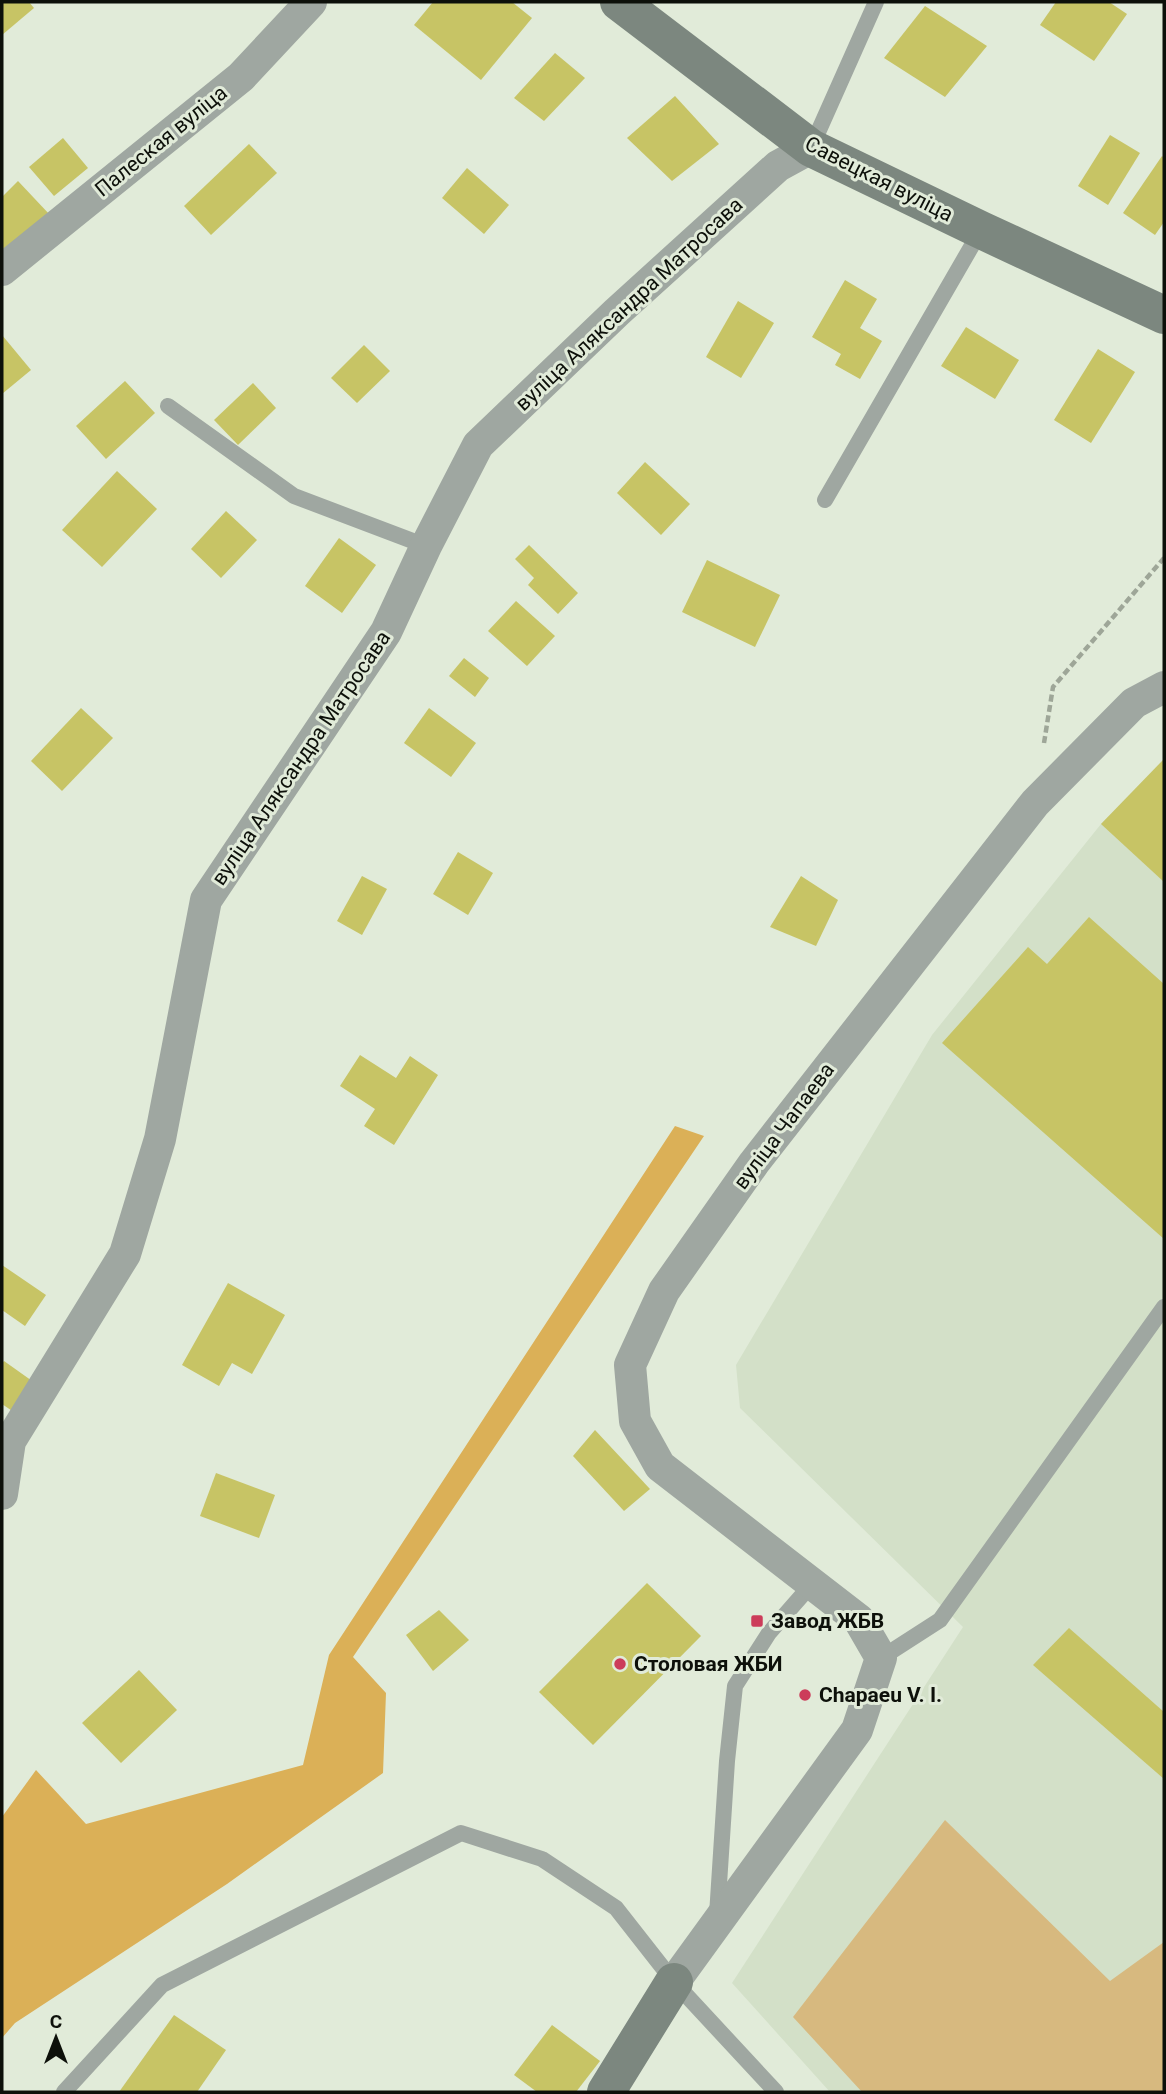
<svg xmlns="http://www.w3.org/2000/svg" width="1166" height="2094" viewBox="0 0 1166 2094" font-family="Roboto,sans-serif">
	<rect width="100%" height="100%" fill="#e1ebd9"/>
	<!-- built -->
	<polygon fill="#d3e0c8" points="1164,759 1164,2092 830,2092 732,1983 963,1627 740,1408 736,1365 932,1035 1101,824"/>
	<!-- green -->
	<polygon fill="#d7b97f" points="945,1820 1110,1981 1164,1942 1164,2092 862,2092 793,2017"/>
	<!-- forest -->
	<polygon fill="#dbb057" points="675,1126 704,1136 353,1657 386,1693 383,1773 227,1884 15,2023 2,2038 2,1817 36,1770 86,1824 303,1765 329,1655"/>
	<!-- building -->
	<g fill="#c7c465">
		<polygon points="2,2 29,2 34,8 2,35"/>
		<polygon points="433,2 512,2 532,18 481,80 414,25"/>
		<polygon points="1056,2 1109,2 1127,14 1094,61 1040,25"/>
		<polygon points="925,6 987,46 945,97 884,58"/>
		<polygon points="555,53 585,78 544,121 514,98"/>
		<polygon points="675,96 719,144 672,181 627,138"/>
		<polygon points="1110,135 1140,153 1108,205 1078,186"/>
		<polygon points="63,138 88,168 54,196 29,167"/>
		<polygon points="249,144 277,173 211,235 184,206"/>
		<polygon points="1162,156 1164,158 1164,222 1155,235 1123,213"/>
		<polygon points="467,168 509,205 484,234 442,198"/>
		<polygon points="18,181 50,215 2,262 2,197"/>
		<polygon points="845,280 877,299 860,328 882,341 860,379 835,365 841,354 812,337"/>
		<polygon points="738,301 774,323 741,378 706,357"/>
		<polygon points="966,327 1019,360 995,399 941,366"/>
		<polygon points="2,335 31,370 2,394"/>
		<polygon points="364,345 390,371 357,403 331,378"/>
		<polygon points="1098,349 1135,372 1091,443 1054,420"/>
		<polygon points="125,381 155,413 106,459 76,426"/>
		<polygon points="253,383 276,408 238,445 214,420"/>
		<polygon points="645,462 690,504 661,535 617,493"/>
		<polygon points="117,471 157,509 102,567 62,530"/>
		<polygon points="226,511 257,540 221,578 191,549"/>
		<polygon points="339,538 376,565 342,613 305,586"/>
		<polygon points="529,545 578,593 558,614 528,585 534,578 515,559"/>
		<polygon points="707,560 780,595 755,647 682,612"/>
		<polygon points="516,601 555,636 527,666 488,631"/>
		<polygon points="464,658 489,678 475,697 449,676"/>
		<polygon points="81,708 113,738 62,791 31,761"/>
		<polygon points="429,708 476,743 451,777 404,743"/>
		<polygon points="1164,759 1164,882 1101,824"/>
		<polygon points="458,852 493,873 468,915 433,894"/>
		<polygon points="362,876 387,889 362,935 337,921"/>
		<polygon points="801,876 838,900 816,946 770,927"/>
		<polygon points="1089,917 1164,984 1164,1239 942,1043 1028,947 1047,964"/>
		<polygon points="360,1055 396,1078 410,1056 438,1075 394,1145 364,1126 375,1109 340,1086"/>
		<polygon points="2,1265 46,1295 25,1326 2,1310"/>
		<polygon points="228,1283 285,1315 252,1374 232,1363 219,1386 182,1365"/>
		<polygon points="4,1361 42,1388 21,1417 2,1404 2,1364"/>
		<polygon points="595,1430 650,1489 624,1511 573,1456"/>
		<polygon points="216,1473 275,1495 259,1538 200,1516"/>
		<polygon points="647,1583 701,1636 593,1745 539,1692"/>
		<polygon points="439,1610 469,1640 433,1671 406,1635"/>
		<polygon points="1069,1628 1164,1712 1164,1779 1033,1665"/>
		<polygon points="139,1670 177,1710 121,1763 82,1723"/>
		<polygon points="174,2015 226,2050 197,2092 119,2092"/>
		<polygon points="552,2025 600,2061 576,2092 537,2092 514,2075"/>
	</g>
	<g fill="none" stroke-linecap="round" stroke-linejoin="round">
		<!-- path -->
		<polyline stroke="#9ea698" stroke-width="4.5" stroke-dasharray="7 3.5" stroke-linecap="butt" points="1044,743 1053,687 1164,558"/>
		<!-- lane -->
		<g stroke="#9fa7a1" stroke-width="16">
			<polyline points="811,148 876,2"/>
			<polyline points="168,406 294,496 426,546"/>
			<polyline points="825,500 981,230"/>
			<polyline points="881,1658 940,1620 1164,1307"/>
			<polyline points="717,1915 727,1761 735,1686 769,1633 812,1584"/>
			<polyline points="64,2092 162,1985 461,1833 542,1859 616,1908 674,1982 776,2092"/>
		</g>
		<!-- street -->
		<g stroke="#9fa7a1" stroke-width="32">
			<polyline points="2,270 241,77 311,2"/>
			<polyline points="2,1494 10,1441 125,1254 160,1139 206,900 386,632 426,546 478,445 617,312 778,166 811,148"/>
			<polyline points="674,1982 857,1730 881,1658 859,1620 660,1466 635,1421 630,1365 664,1291 754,1163 1035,803 1134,703 1164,687"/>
		</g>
		<!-- secondary -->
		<g stroke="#7c877f" stroke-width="38">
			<polyline points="619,2 811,148 981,230 1164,315"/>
			<polyline points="606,2092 674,1982"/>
		</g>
	</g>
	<!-- markers -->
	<g fill="#cc3c5a" stroke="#e1ebd9" stroke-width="2.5">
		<rect x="750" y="1614" width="14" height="14" rx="3.5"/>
		<circle cx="620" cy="1664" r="7"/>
		<circle cx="805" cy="1695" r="7"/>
	</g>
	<g text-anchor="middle" stroke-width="6" stroke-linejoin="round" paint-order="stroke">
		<!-- street labels -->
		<g font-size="21" fill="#0d100a" stroke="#e1ebd9">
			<text transform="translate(161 141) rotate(-39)" y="7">Палеская вуліца</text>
			<text transform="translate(879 179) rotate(27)" y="7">Савецкая вуліца</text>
			<text transform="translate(629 304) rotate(-43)" y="7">вуліца Аляксандра Матросава</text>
			<text transform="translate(301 758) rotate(-56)" y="7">вуліца Аляксандра Матросава</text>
			<text transform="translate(784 1126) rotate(-53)" y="7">вуліца Чапаева</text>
		</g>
		<!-- poi labels -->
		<g font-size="21" font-weight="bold" fill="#0d100a" stroke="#e1ebd9" text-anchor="start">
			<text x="771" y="1628">Завод ЖБВ</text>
			<text x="634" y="1671">Столовая ЖБИ</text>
			<text x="819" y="1702">Chapaeu V. I.</text>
		</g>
	</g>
	<!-- border -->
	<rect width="1166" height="2094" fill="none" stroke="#0d100a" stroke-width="7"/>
	<!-- north arrow -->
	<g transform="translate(56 2038)" stroke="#e1ebd9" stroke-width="5" paint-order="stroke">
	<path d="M0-5L12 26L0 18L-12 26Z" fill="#0d100a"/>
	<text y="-10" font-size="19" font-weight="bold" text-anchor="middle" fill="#0d100a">С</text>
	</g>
</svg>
